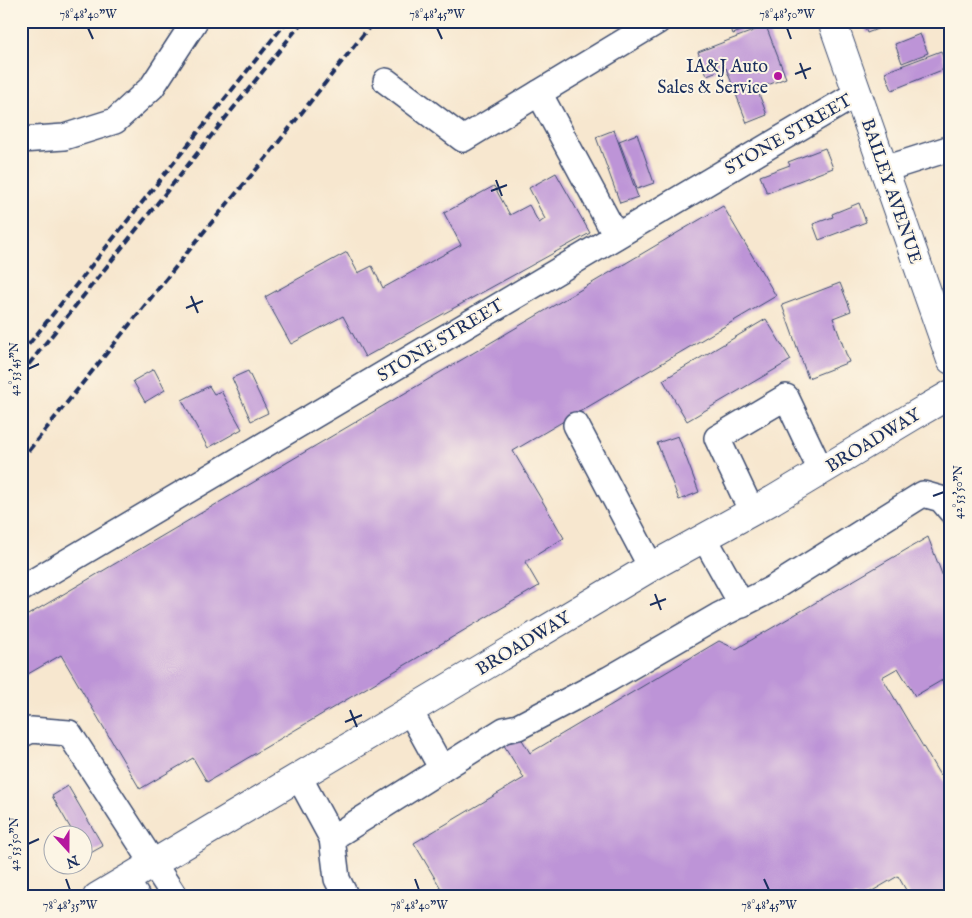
<svg xmlns="http://www.w3.org/2000/svg" width="972" height="918" viewBox="0 0 972 918" font-family="'IM FELL English',serif">
	<rect width="100%" height="100%" fill="#fcf5e5"/>
	<filter id="ink" filterUnits="userSpaceOnUse"><feTurbulence type="fractalNoise" baseFrequency=".02" numOctaves="2"/><feDisplacementMap in="SourceGraphic" scale="10" xChannelSelector="R" yChannelSelector="G"/><feConvolveMatrix kernelMatrix="1 2 1 2 8 2 1 2 1" color-interpolation-filters="sRGB"/></filter>
	<filter id="wash" filterUnits="userSpaceOnUse"><feTurbulence type="fractalNoise" baseFrequency=".0096" numOctaves="4" result="noise"/><feDisplacementMap in="SourceGraphic" scale="20" xChannelSelector="R" yChannelSelector="G"/><feGaussianBlur stdDeviation="1.12" result="paint"/><feColorMatrix in="noise" values="0 0 0 0 0 0 0 0 0 0 0 0 0 0 0 0 0 1.4 0 .05"/><feComposite in="paint" operator="in"/></filter>
	<g filter="url(#wash)">
		<rect width="100%" height="100%" fill="#f7e7cf"/>
		<g id="blocks">
			<!-- building -->
			<g fill="#bd94d7">
				<polygon points="728,21 767,21 733,34"/>
				<polygon points="862,21 898,21 867,33"/>
				<polygon points="766,26 786,78 757,89 767,115 747,123 726,68 707,75 698,52"/>
				<polygon points="920,34 928,53 902,63 895,44"/>
				<polygon points="941,51 947,68 892,90 885,72"/>
				<polygon points="614,130 638,197 620,203 596,137"/>
				<polygon points="637,134 654,183 637,189 619,141"/>
				<polygon points="825,148 833,168 767,193 760,176 790,165 788,162"/>
				<polygon points="556,173 590,233 365,357 343,316 291,344 265,297 347,252 358,273 372,266 383,288 461,245 444,213 494,186 510,215 529,205 539,223 545,219 529,188"/>
				<polygon points="859,203 866,222 819,240 813,224 833,217 832,214"/>
				<polygon points="723,206 776,296 513,451 564,538 525,562 539,586 207,782 193,758 140,789 61,655 21,678 21,619"/>
				<polygon points="840,283 851,311 833,318 849,362 808,378 782,305"/>
				<polygon points="766,319 791,360 687,421 663,380"/>
				<polygon points="154,369 165,390 145,402 133,381"/>
				<polygon points="248,371 268,413 251,421 232,378"/>
				<polygon points="209,386 214,394 221,391 242,429 208,448 182,400"/>
				<polygon points="678,436 699,492 679,500 657,443"/>
				<polygon points="928,537 951,598 951,675 915,696 898,668 882,677 951,794 951,897 910,897 898,876 862,897 446,897 414,843 524,778 502,742 518,733 530,753 719,641 736,649"/>
				<polygon points="68,786 103,846 87,855 82,848 82,836 75,836 52,796"/>
			</g>
		</g>
	</g>
	<g filter="url(#ink)">
		<use href="#blocks" fill-opacity="0" stroke="#3c4b6f" stroke-width="1"/>
		<g fill="none" stroke-linecap="round" stroke-linejoin="round">
			<defs>
				<g id="minor">
					<polyline points="386,81 463,139 658,21"/>
					<polyline points="539,93 616,236"/>
					<polyline points="21,140 64,137 115,121 152,87 195,21"/>
					<polyline points="885,169 951,148"/>
					<polyline points="576,425 651,567"/>
					<polyline points="752,512 717,438 786,397 821,471"/>
					<polyline points="705,539 742,605"/>
					<polyline points="21,589 858,93"/>
					<polyline points="410,711 442,769"/>
					<polyline points="21,735 31,730 69,733 175,897"/>
					<polyline points="299,777 332,838 504,730 518,727 609,679 718,616 770,590 923,494 941,499 951,511"/>
					<polyline points="332,838 337,879 346,897"/>
					<polyline points="126,880 137,897"/>
				</g>
				<g id="major">
					<polyline points="832,21 951,360"/>
					<polyline points="97,897 651,567 773,500 913,416 951,394"/>
				</g>
			</defs>
			<!-- minor casing -->
			<use href="#minor" stroke="#3c4b6f" stroke-width="28"/>
			<!-- major casing -->
			<use href="#major" stroke="#3c4b6f" stroke-width="30"/>
			<!-- minor -->
			<use href="#minor" stroke="#fff" stroke-width="25"/>
			<!-- major -->
			<use href="#major" stroke="#fff" stroke-width="28"/>
			<!-- rail -->
			<g stroke="#1b2f5e" stroke-width="4" stroke-dasharray="8 4" stroke-linecap="butt">
				<polyline points="21,354 287,21"/>
				<polyline points="21,374 303,21"/>
				<polyline points="21,460 207,228 266,158 374,21"/>
			</g>
		</g>
	</g>
	<!-- ticks -->
	<path fill="none" stroke="#1b2f5e" stroke-width="2" d="M88,28l5,11M437,28l5,11M787,28l4,11M800,63l6,16M795,74l16,-6M496,180l6,16M491,191l16,-6M191,296l7,17M186,308l17,-7M28,369l11,-5M933,496l11,-4M655,594l6,16M650,605l16,-6M350,710l7,17M345,722l17,-7M28,844l11,-5M66,879l4,11M415,879l4,11M764,879l5,11"/>
	<!-- markers -->
	<circle fill="#b5179e" stroke="#fcf5e5" stroke-width="2" cx="778" cy="76" r="5"/>
	<g text-anchor="middle" stroke-width="4" stroke-linejoin="round" paint-order="stroke">
		<!-- poi labels -->
		<g font-size="18" fill="#1b2f5e" stroke="#fcf5e5" text-anchor="end">
			<text x="768" y="72">IA&amp;J Auto<tspan x="768" dy="21">Sales &amp; Service</tspan></text>
		</g>
		<!-- street labels -->
		<g font-size="18" fill="#1b2f5e" stroke="#fcf5e5">
			<text transform="translate(788 134) rotate(-30)" y="6">STONE STREET</text>
			<text transform="translate(892 191) rotate(71)" y="6">BAILEY AVENUE</text>
			<text transform="translate(440 340) rotate(-31)" y="6">STONE STREET</text>
			<text transform="translate(873 440) rotate(-31)" y="6">BROADWAY</text>
			<text transform="translate(523 643) rotate(-31)" y="6">BROADWAY</text>
		</g>
	</g>
	<!-- margin -->
	<rect width="972" height="918" fill="none" stroke="#fcf5e5" stroke-width="55"/>
	<!-- north arrow -->
	<g transform="translate(68 850) rotate(159)"><circle r="24" fill="#fcf5e5" stroke="#a2a6af"/>
	<path d="M0-4L9 19L0 12L-9 19Z" fill="#b5179e"/>
	<text y="-8" font-size="14" font-weight="bold" text-anchor="middle" fill="#1b2f5e">N</text>
	</g>
	<rect x="28" y="28" width="916" height="862" fill="none" stroke="#1b2f5e" stroke-width="2"/>
	<g font-size="12" text-anchor="middle" fill="#1b2f5e">
		<text x="88" y="18">78°48'40"W</text>
		<text x="437" y="18">78°48'45"W</text>
		<text x="787" y="18">78°48'50"W</text>
		<text transform="translate(14 369) rotate(-90)" y="4">42°53'45"N</text>
		<text transform="translate(958 492) rotate(-90)" y="4">42°53'50"N</text>
		<text transform="translate(14 844) rotate(-90)" y="4">42°53'50"N</text>
		<text x="70" y="909">78°48'35"W</text>
		<text x="419" y="909">78°48'40"W</text>
		<text x="769" y="909">78°48'45"W</text>
	</g>
</svg>
